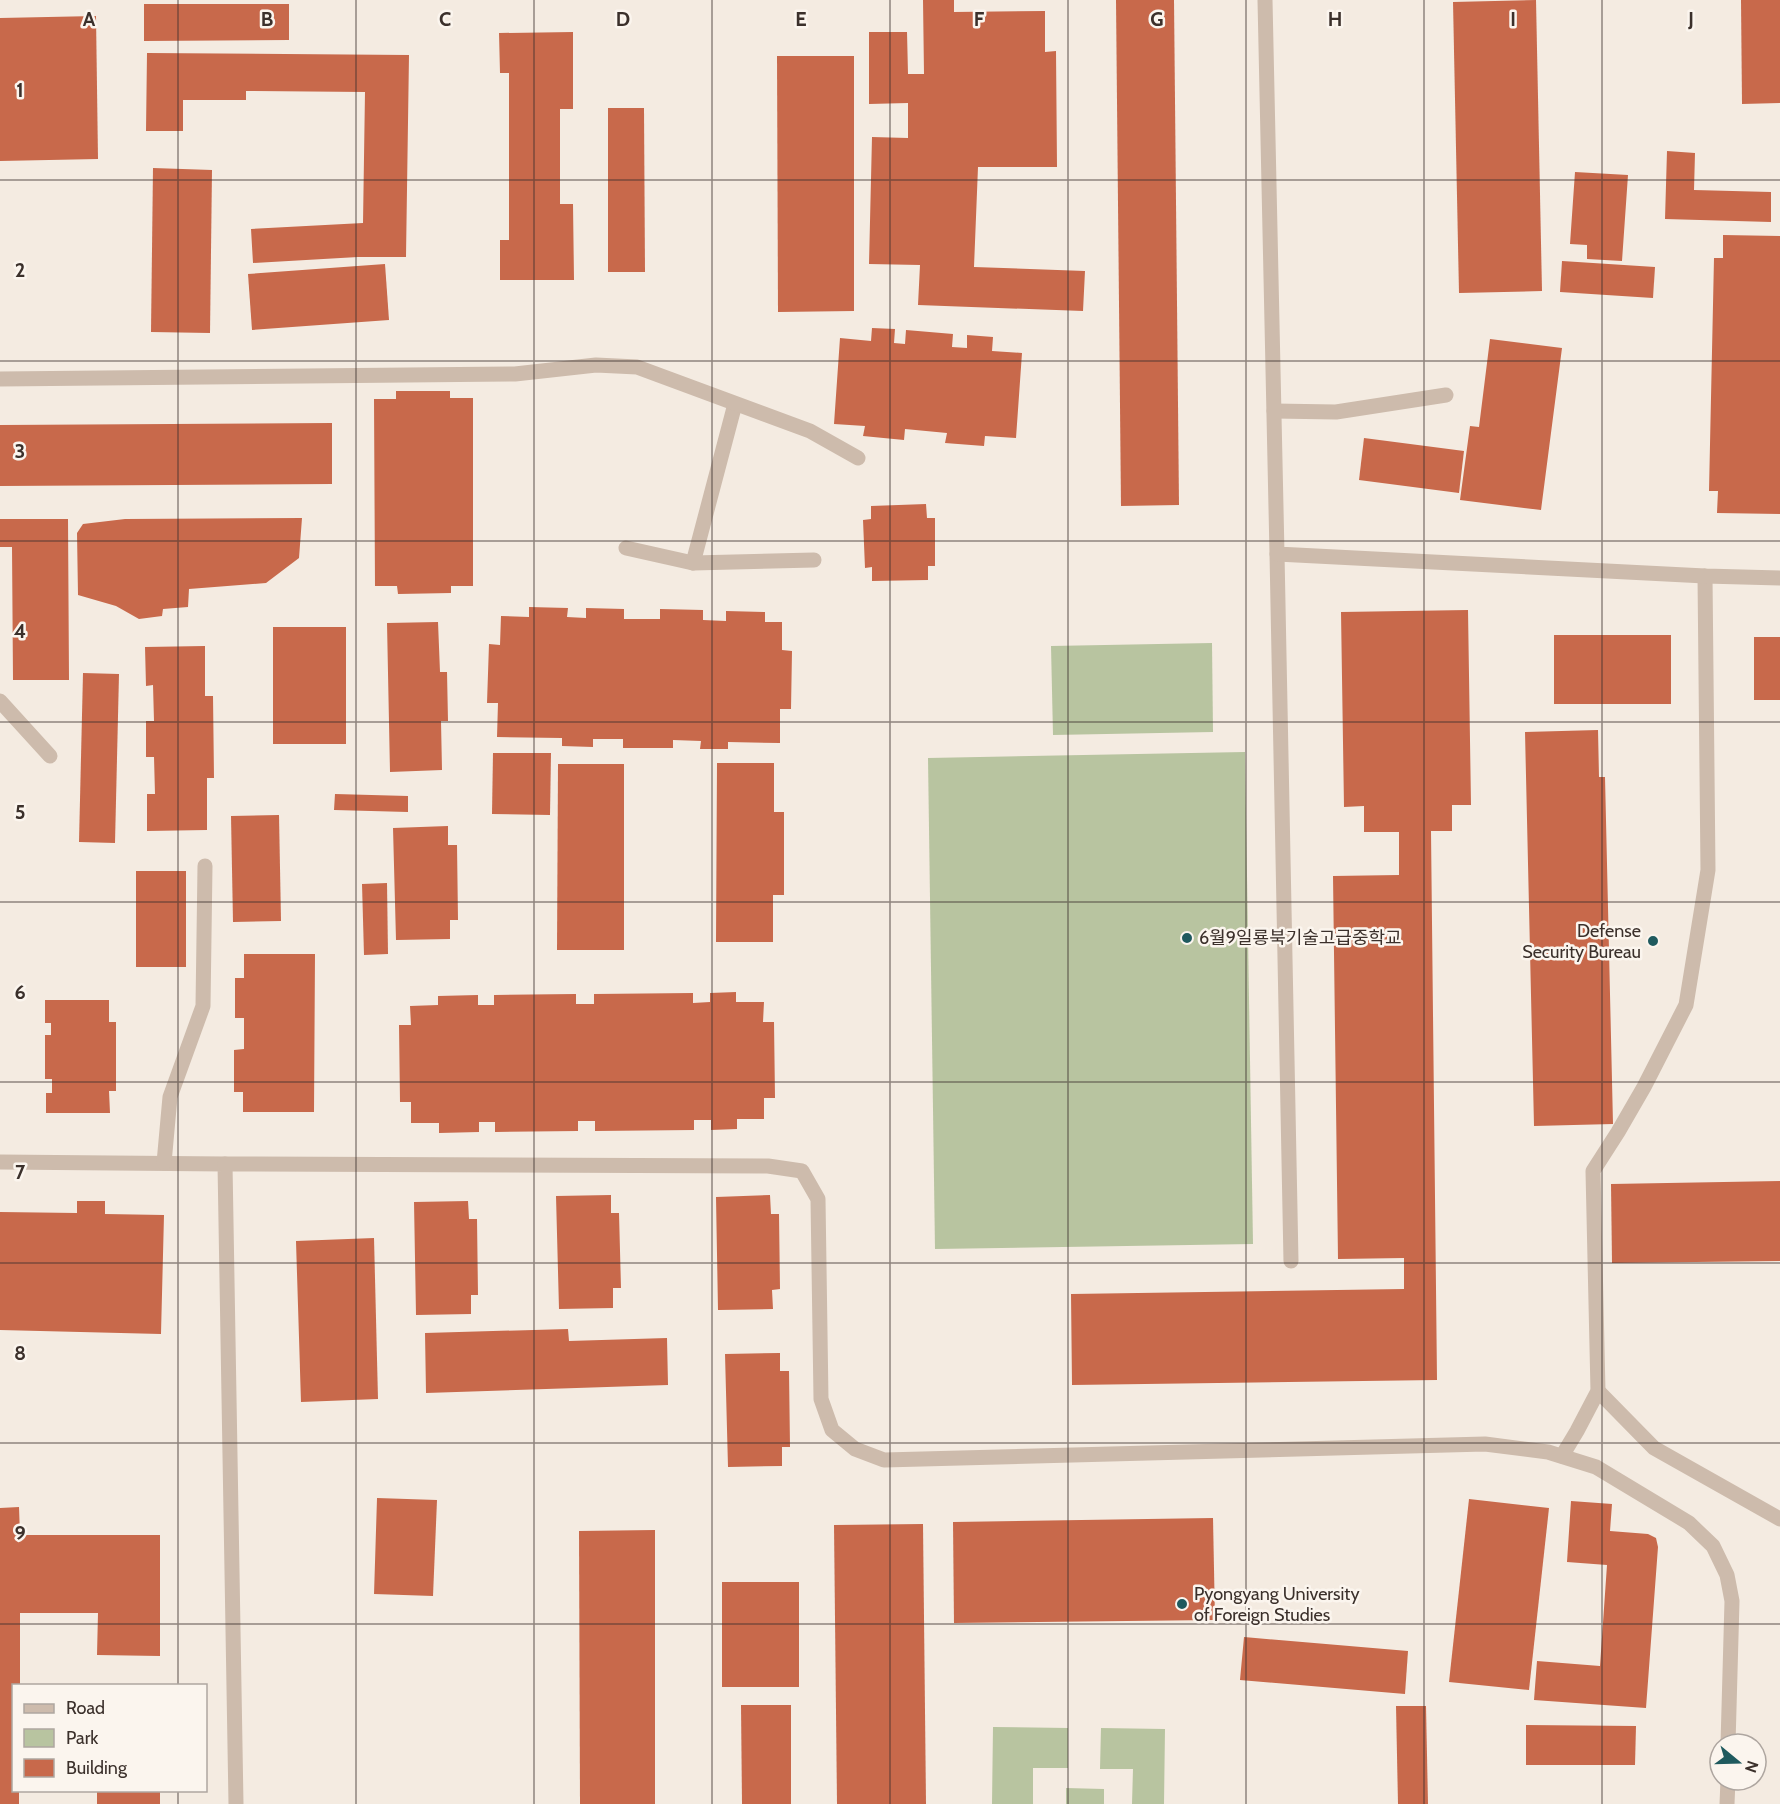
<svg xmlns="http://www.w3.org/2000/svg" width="1780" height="1804" viewBox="0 0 1780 1804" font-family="Cabin,'Noto Sans KR',sans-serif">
	<rect width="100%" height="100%" fill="#f4ebe1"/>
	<!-- green -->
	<g fill="#b8c4a0">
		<polygon points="1212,643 1213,732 1053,735 1051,646"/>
		<polygon points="1245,752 1253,1244 935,1249 928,758"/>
		<polygon points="993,1727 1068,1728 1068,1768 1033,1768 1033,1804 992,1804"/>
		<polygon points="1101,1728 1165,1729 1164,1804 1132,1804 1133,1769 1100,1769"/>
		<polygon points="1066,1788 1104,1789 1104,1804 1066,1804"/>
	</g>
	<!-- building -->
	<g fill="#c8694b">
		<polygon points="923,0 954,0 954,12 1045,11 1045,52 1056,51 1057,167 978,167 974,267 1085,271 1083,311 918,305 920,265 869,264 872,137 908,138 908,103 869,104 869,32 907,32 908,74 924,74"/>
		<polygon points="1116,0 1174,0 1179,505 1121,506"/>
		<polygon points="1536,0 1542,291 1459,293 1453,2"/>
		<polygon points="1741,0 1780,0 1780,103 1742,104"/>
		<polygon points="144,4 289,4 289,40 144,41"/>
		<polygon points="96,16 98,159 0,161 0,18"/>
		<polygon points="573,32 573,109 560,109 560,204 573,204 574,280 500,280 500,240 509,240 509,73 500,73 499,33"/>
		<polygon points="147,53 409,55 406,257 358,257 253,263 251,229 363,223 365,92 246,91 246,100 183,100 183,131 146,131"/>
		<polygon points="777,56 854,56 854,311 778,312"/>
		<polygon points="608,108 644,108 645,272 608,272"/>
		<polygon points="1667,151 1695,153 1694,190 1771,192 1771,222 1665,219"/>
		<polygon points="153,168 212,170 210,333 151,332"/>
		<polygon points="1575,172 1628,175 1622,261 1587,259 1587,245 1570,244"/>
		<polygon points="1723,235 1780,236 1780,514 1717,513 1718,491 1709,491 1714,258 1723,258"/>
		<polygon points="1562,261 1655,267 1653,298 1560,292"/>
		<polygon points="385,264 389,320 252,330 248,274"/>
		<polygon points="872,328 895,329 894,343 905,344 906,330 953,334 952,347 967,348 967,335 993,337 992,351 1022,353 1016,438 985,436 984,446 945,443 947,433 905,429 904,440 863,436 865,426 834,424 840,338 871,341"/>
		<polygon points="1490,339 1562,348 1541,510 1460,500 1470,426 1479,427"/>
		<polygon points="396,391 450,391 450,398 473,398 473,586 451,586 451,593 398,594 397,586 375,586 374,399 396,399"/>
		<polygon points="332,423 332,484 0,486 0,425"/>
		<polygon points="1364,438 1464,451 1459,493 1359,480"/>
		<polygon points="926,504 927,518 935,518 935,566 928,566 928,580 872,581 872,567 865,568 863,520 871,519 871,506"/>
		<polygon points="302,518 299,558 266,583 189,589 188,607 163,609 162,616 139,619 116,606 78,595 77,533 83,524 125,519"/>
		<polygon points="0,519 68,519 69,680 13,680 12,547 0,547"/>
		<polygon points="529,607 568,608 567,617 586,618 586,608 624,609 624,619 660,619 660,609 703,610 703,620 726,621 726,611 765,612 765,622 782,622 782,650 792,651 791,709 780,709 780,743 728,742 728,749 700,749 701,741 673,740 673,748 623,748 623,739 593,739 593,747 562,746 562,738 497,737 498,703 487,703 489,644 500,645 501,616 529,617"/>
		<polygon points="1468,610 1471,805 1452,805 1452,831 1431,831 1437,1380 1072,1385 1071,1294 1404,1289 1404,1258 1338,1259 1333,876 1399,875 1399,832 1364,832 1364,806 1344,807 1341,612"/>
		<polygon points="438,622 440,672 447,672 448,721 441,721 442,770 390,772 387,623"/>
		<rect x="273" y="627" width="73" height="117"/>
		<rect x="1554" y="635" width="117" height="69"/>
		<rect x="1754" y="637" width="26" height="63"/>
		<polygon points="205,646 205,696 213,696 214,778 207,778 207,830 147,831 147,794 155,794 154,757 146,757 146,721 154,721 153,685 146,686 145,647"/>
		<polygon points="83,673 119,674 115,843 79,842"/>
		<polygon points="1598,730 1599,777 1605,777 1613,1124 1534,1126 1525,732"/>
		<polygon points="493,753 551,753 550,815 492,814"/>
		<polygon points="717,763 774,763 774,812 784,812 784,895 773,895 773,942 716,942"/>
		<polygon points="558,764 624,764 624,950 557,950"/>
		<polygon points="335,794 408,796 408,812 334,810"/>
		<polygon points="279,815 281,921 233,922 231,816"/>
		<polygon points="448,826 448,845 457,845 458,920 450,920 450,939 396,940 393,828"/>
		<rect x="136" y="871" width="50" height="96"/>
		<polygon points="387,883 388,954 364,955 362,884"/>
		<polygon points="244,954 315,954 314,1112 243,1112 243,1092 234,1092 234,1050 244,1049 244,1018 235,1018 235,978 244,978"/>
		<polygon points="736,992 736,1002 764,1002 763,1022 774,1022 775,1098 764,1098 764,1119 737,1119 737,1129 711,1130 711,1120 694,1120 694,1130 595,1131 595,1121 578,1121 578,1131 495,1132 495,1122 479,1122 479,1132 439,1133 439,1123 411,1123 411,1102 400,1102 399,1025 411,1025 410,1006 438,1005 438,996 478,995 478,1005 494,1005 494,995 576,994 576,1004 594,1004 594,994 693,993 693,1003 710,1002 710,993"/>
		<polygon points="45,1000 109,1000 109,1022 116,1022 116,1091 109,1091 110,1113 46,1113 46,1093 52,1093 52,1079 45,1079 45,1035 51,1035 51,1023 45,1023"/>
		<polygon points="1780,1181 1780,1261 1612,1263 1611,1184"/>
		<polygon points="611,1195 611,1213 619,1213 621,1288 613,1288 613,1308 559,1309 556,1196"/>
		<polygon points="770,1195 771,1214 779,1214 780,1289 772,1290 773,1309 718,1310 716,1197"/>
		<polygon points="77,1201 105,1201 105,1214 164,1215 161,1334 0,1330 0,1212 77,1213"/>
		<polygon points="468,1201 469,1219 477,1219 478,1295 471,1295 471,1314 416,1315 414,1202"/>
		<polygon points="374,1238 378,1399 301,1402 296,1241"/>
		<polygon points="568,1329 569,1341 667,1338 668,1385 426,1393 425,1333"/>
		<polygon points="780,1353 780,1371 789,1371 790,1447 782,1447 782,1466 728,1467 725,1354"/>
		<polygon points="377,1498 437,1500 433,1596 374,1594"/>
		<polygon points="1469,1499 1549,1508 1529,1690 1449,1682"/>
		<polygon points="1571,1501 1612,1504 1610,1531 1648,1534 1656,1538 1658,1547 1646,1708 1534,1700 1537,1661 1600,1666 1607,1565 1567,1562"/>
		<polygon points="19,1507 20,1535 160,1535 160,1656 97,1655 98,1613 20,1613 20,1686 14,1686 14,1790 19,1790 19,1804 0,1804 0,1508"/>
		<polygon points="1213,1518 1215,1620 954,1623 953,1522"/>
		<polygon points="923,1524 926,1804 837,1804 834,1525"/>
		<polygon points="655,1530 655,1804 580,1804 579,1531"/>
		<rect x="722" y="1582" width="77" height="105"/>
		<polygon points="1244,1637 1408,1651 1405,1694 1240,1680"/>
		<polygon points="741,1705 791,1705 791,1804 742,1804"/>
		<polygon points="1396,1706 1426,1706 1428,1804 1398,1804"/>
		<polygon points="1526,1725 1636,1726 1635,1765 1526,1765"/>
		<rect x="97" y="1790" width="63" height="14"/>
	</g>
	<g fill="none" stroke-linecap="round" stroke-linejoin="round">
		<!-- service -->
		<g stroke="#cdbbac" stroke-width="15">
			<polyline points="1274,411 1336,412 1446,395"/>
			<polyline points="626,548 693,563 814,560"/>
			<polyline points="1277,554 1291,1261"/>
			<polyline points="693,563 735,404"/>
			<polyline points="0,701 50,756"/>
			<polyline points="1598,1391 1654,1448 1780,1519"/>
			<polyline points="1562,1456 1577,1431 1598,1391 1593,1171 1618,1132 1644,1087 1686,1005 1708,870 1705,576"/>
		</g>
		<!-- minor -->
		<g stroke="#cdbbac" stroke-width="15">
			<polyline points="1265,0 1277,554 1705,576 1780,578"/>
			<polyline points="0,379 515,374 596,365 637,367 810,431 858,458"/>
			<polyline points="0,1162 225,1164 236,1804"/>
			<polyline points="164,1163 170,1097 203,1006 205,866"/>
			<polyline points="225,1164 768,1166 802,1171 818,1199 821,1399 832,1430 855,1449 884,1460 1485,1444 1548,1452 1596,1467 1689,1523 1713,1546 1727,1575 1732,1601 1728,1744"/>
			<polyline points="1727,1804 1728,1780"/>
		</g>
	</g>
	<!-- grid -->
	<path fill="none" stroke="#3b302b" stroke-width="1.5" stroke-opacity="0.55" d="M178,0v1686M356,0v1804M534,0v1804M712,0v1804M890,0v1804M1068,0v1804M1246,0v1804M1424,0v1804M1602,0v1804M0,180h1780M0,361h1780M0,541h1780M0,722h1780M0,902h1780M0,1082h1780M0,1263h1780M0,1443h1780M0,1624h1780M178,1790v14"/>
	<!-- markers -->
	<g fill="#1f5a5e" stroke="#fbf5ee" stroke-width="2">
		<circle cx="1187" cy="938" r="6"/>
		<circle cx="1653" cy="941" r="6"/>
		<circle cx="1182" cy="1604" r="6"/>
	</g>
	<g text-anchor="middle" stroke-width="5" stroke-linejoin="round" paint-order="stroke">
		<!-- poi labels -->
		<g font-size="18" fill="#3b302b" stroke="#fbf5ee" text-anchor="start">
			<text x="1641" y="937" text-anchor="end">Defense<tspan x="1641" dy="21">Security Bureau</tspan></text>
			<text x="1199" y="944">6월9일룡북기술고급중학교</text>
			<text x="1194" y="1600">Pyongyang University<tspan x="1194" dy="21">of Foreign Studies</tspan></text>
		</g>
	</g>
	<g font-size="20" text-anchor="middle" font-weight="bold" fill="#3b302b" stroke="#fbf5ee" stroke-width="5" stroke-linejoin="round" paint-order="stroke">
		<text x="89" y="26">A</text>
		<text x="267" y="26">B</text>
		<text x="445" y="26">C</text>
		<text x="623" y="26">D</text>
		<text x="801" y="26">E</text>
		<text x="979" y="26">F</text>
		<text x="1157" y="26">G</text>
		<text x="1335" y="26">H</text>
		<text x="1513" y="26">I</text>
		<text x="1691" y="26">J</text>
		<text x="20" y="97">1</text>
		<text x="20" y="277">2</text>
		<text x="20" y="458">3</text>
		<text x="20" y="638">4</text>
		<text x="20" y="819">5</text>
		<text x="20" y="999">6</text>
		<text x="20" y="1179">7</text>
		<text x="20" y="1360">8</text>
		<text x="20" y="1540">9</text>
	</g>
	<!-- legend -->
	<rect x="12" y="1684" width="195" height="108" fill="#fbf5ee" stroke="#aea6a0" stroke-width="1.5"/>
	<rect x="24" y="1704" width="30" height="9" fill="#cdbbac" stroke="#aea6a0" stroke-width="1.5"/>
	<text x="66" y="1714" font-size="18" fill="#3b302b">Road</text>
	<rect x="24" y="1729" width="30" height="18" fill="#b8c4a0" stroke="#aea6a0" stroke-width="1.5"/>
	<text x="66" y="1744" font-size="18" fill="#3b302b">Park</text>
	<rect x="24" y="1759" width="30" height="18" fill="#c8694b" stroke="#aea6a0" stroke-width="1.5"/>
	<text x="66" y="1774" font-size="18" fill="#3b302b">Building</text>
	<!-- north arrow -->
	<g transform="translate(1738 1762) rotate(109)"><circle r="28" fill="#fbf5ee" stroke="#aea6a0" stroke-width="1.5"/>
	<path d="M0-4.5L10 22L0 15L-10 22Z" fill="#1f5a5e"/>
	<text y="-9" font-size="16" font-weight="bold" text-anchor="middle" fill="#3b302b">N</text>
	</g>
</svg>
